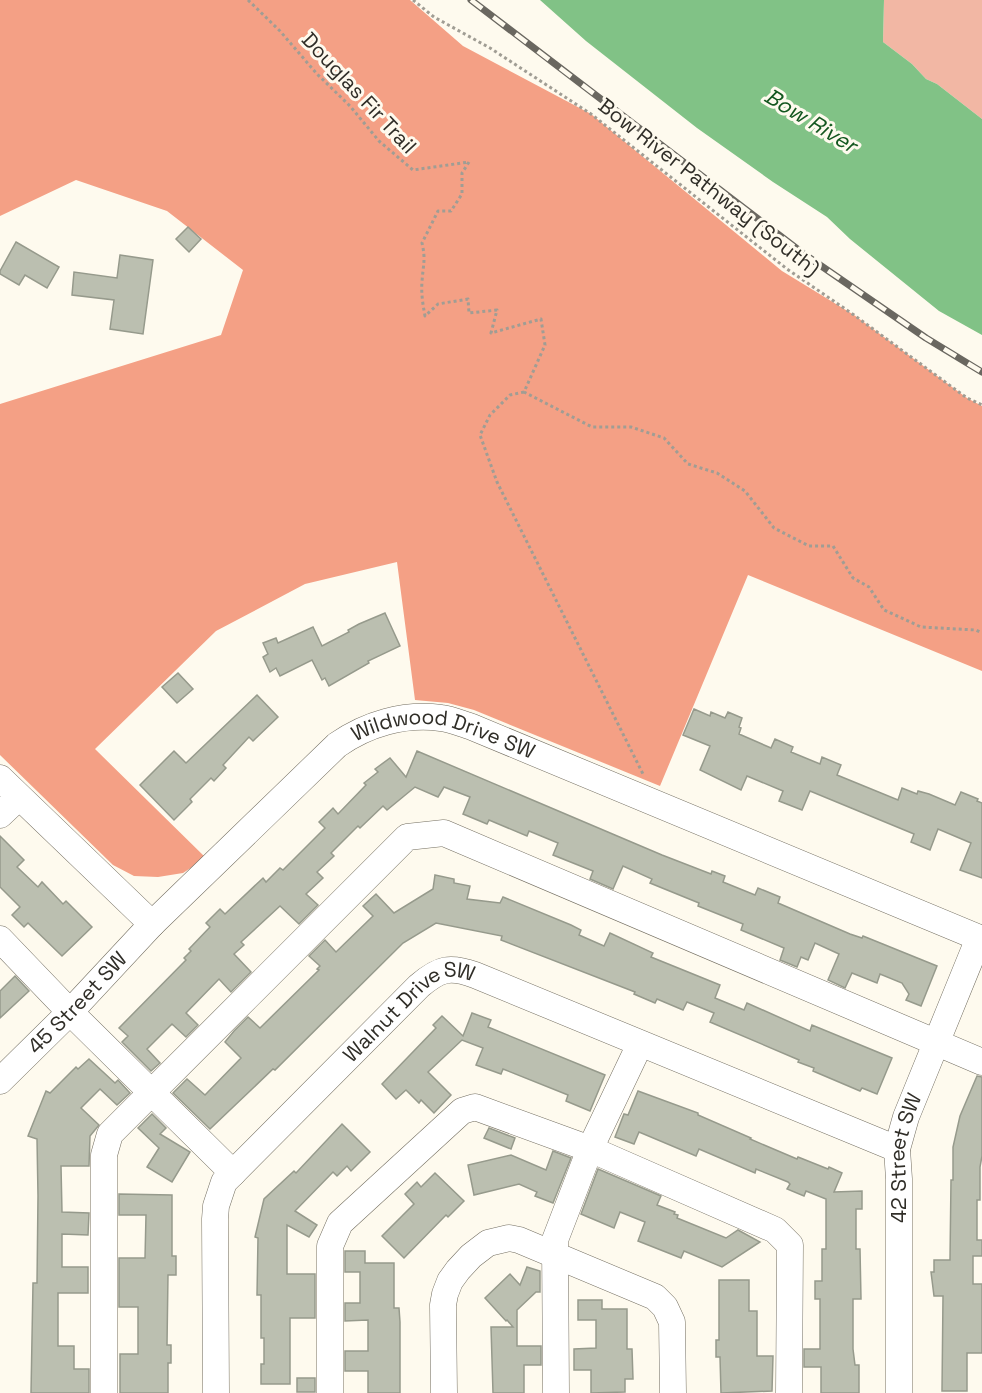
<svg xmlns="http://www.w3.org/2000/svg" width="982" height="1393" viewBox="0 0 982 1393" font-family="'Space Grotesk',sans-serif">
	<rect width="100%" height="100%" fill="#fefaee"/>
	<!-- green -->
	<polygon fill="#f2b7a4" points="884,0 982,0 982,119 937,84 926,79 912,64 883,42"/>
	<!-- forest -->
	<polygon fill="#f4a085" points="0,0 410,0 463,46 591,114 782,271 854,315 967,398 982,406 982,671 748,575 660,786 474,710 448,703 415,700 397,562 305,584 216,631 95,749 206,858 183,873 158,877 134,876 113,865 0,755 0,404 221,335 243,270 167,211 76,180 0,216"/>
	<!-- water -->
	<polygon fill="#81c286" points="540,0 884,0 883,42 912,64 926,79 937,84 982,119 982,335 939,311 850,239 827,217 773,182 697,128 586,41"/>
	<!-- building -->
	<g fill="#bbbfb0" stroke="#969a8c" stroke-width="1.5">
		<polygon points="188,227 201,239 189,252 176,239"/>
		<polygon points="16,242 59,267 47,288 25,275 19,285 0,274 0,271"/>
		<polygon points="120,255 153,260 143,334 110,329 114,300 72,295 74,272 117,278"/>
		<polygon points="385,613 400,646 368,661 369,663 329,686 325,678 322,680 312,660 280,676 276,668 270,672 263,657 268,654 263,643 276,638 278,643 313,627 322,646 349,632 348,630 359,624"/>
		<polygon points="178,673 193,689 177,703 162,687"/>
		<polygon points="257,695 278,717 253,741 249,737 223,765 226,768 214,781 211,778 190,799 192,802 174,820 140,785 174,751 186,763"/>
		<polygon points="694,709 710,716 711,712 725,718 728,712 742,718 739,727 741,728 739,734 771,748 775,739 793,747 791,752 820,764 822,757 841,765 837,775 898,800 902,788 917,794 918,791 929,794 955,805 961,792 978,799 977,801 982,803 982,878 960,870 971,843 938,829 930,850 911,842 914,834 810,791 802,810 779,801 783,791 747,776 741,790 700,770 710,746 683,735"/>
		<polygon points="417,751 662,855 711,874 712,871 725,876 723,882 755,895 758,888 780,897 778,903 850,934 862,938 863,936 937,966 921,1006 906,1000 909,994 902,983 880,974 877,983 852,973 845,988 828,980 839,954 815,943 808,960 801,957 797,967 780,960 784,948 741,930 743,924 698,906 699,903 650,883 652,879 623,866 613,889 590,879 593,871 553,855 558,843 529,831 527,836 489,820 487,824 463,814 470,797 444,787 438,797 415,787 387,810 383,806 360,828 358,826 331,853 334,856 317,872 323,878 306,894 318,905 299,924 280,906 241,942 244,945 234,954 251,972 231,992 219,979 186,1013 198,1025 186,1037 172,1024 147,1049 160,1063 151,1071 122,1042 128,1036 119,1028 186,960 184,958 191,951 189,949 210,927 206,923 220,909 225,914 263,878 266,882 280,868 283,870 325,828 319,822 333,808 338,814 366,785 364,783 378,772 375,769 390,758 406,777"/>
		<polygon points="0,836 24,860 17,867 38,887 42,882 63,904 66,901 92,927 62,956 28,923 24,927 12,915 20,907 0,887"/>
		<polygon points="435,875 454,879 454,883 470,886 467,899 500,903 503,897 571,925 581,930 579,935 604,946 610,933 653,953 651,957 720,985 715,998 744,1010 747,1003 810,1031 812,1025 892,1058 877,1094 862,1088 860,1091 813,1071 814,1068 798,1062 799,1060 710,1022 714,1013 687,1002 683,1010 657,999 655,1003 634,994 635,992 501,940 502,936 436,923 403,943 275,1070 273,1069 210,1129 173,1093 187,1079 205,1095 241,1058 225,1042 234,1031 248,1017 260,1028 319,970 317,969 320,966 309,956 325,940 336,952 373,916 363,906 376,894 394,913 433,889"/>
		<polygon points="15,976 29,991 0,1018 0,991"/>
		<polygon points="472,1013 491,1020 488,1027 605,1075 590,1111 566,1101 568,1095 503,1069 501,1074 476,1065 483,1048 462,1040 428,1072 451,1095 434,1113 421,1100 419,1103 406,1090 396,1099 382,1084 436,1028 433,1025 442,1016 463,1036"/>
		<polygon points="89,1059 115,1083 118,1080 130,1093 117,1105 100,1089 81,1108 99,1125 90,1136 89,1166 61,1166 62,1212 89,1213 88,1235 62,1234 62,1267 88,1267 88,1293 58,1293 58,1346 74,1346 74,1369 89,1369 89,1393 31,1393 33,1283 37,1283 38,1196 37,1139 28,1136 46,1091 50,1093 76,1067 78,1069"/>
		<polygon points="977,1076 982,1077 982,1156 980,1167 980,1200 977,1200 977,1240 982,1240 982,1256 973,1256 973,1284 982,1284 982,1353 967,1353 967,1391 942,1391 943,1296 934,1296 931,1272 934,1272 934,1260 950,1260 951,1180 953,1180 953,1147 960,1116"/>
		<polygon points="638,1091 698,1113 698,1115 751,1138 750,1139 797,1159 798,1157 828,1169 829,1167 842,1173 834,1192 862,1191 862,1209 856,1209 856,1249 860,1249 861,1299 853,1299 853,1349 855,1365 859,1365 859,1393 821,1393 821,1367 804,1367 804,1349 820,1349 820,1299 815,1299 815,1281 822,1281 822,1249 826,1249 826,1199 806,1191 804,1196 787,1189 790,1184 788,1182 756,1169 755,1173 699,1149 696,1156 639,1132 634,1144 615,1137 624,1114 628,1115"/>
		<polygon points="152,1114 166,1128 160,1134 190,1152 172,1182 147,1167 159,1148 138,1128"/>
		<polygon points="342,1124 370,1152 351,1171 347,1166 337,1176 333,1172 295,1211 317,1225 309,1237 287,1225 287,1274 315,1274 315,1318 290,1318 290,1384 261,1384 261,1364 264,1364 264,1338 261,1338 261,1295 257,1295 258,1238 255,1237 264,1199 294,1171 296,1173"/>
		<polygon points="489,1128 515,1138 511,1149 484,1138"/>
		<polygon points="553,1151 571,1158 553,1203 535,1196 537,1192 519,1184 474,1195 468,1165 511,1155 546,1170"/>
		<polygon points="598,1169 661,1196 657,1205 675,1212 674,1214 678,1215 677,1218 726,1238 738,1230 760,1242 722,1267 684,1251 681,1258 638,1241 645,1222 620,1212 614,1228 581,1214"/>
		<polygon points="435,1173 464,1201 448,1217 446,1215 404,1258 382,1236 414,1204 405,1194 417,1182 421,1187"/>
		<polygon points="119,1194 172,1195 172,1256 176,1256 176,1275 168,1275 167,1345 171,1345 171,1363 168,1363 168,1393 120,1393 120,1354 138,1354 138,1307 119,1307 119,1258 145,1258 146,1215 119,1215"/>
		<polygon points="345,1251 365,1251 365,1263 394,1263 394,1308 399,1308 400,1322 400,1393 368,1393 368,1371 345,1371 345,1351 368,1351 368,1320 345,1321 345,1303 360,1303 360,1272 345,1272"/>
		<polygon points="527,1267 540,1271 540,1292 536,1292 517,1310 517,1346 541,1346 541,1365 524,1365 524,1393 493,1393 491,1327 513,1327 507,1320 506,1321 485,1298 510,1274 520,1285"/>
		<polygon points="719,1280 749,1280 749,1311 757,1311 757,1356 773,1356 772,1391 721,1393 720,1357 716,1357 716,1340 719,1340"/>
		<polygon points="578,1300 602,1300 602,1309 627,1309 627,1349 632,1349 633,1379 625,1379 625,1392 591,1393 591,1370 574,1370 574,1349 596,1348 596,1320 578,1320"/>
		<rect x="297" y="1378" width="18" height="14"/>
	</g>
	<g fill="none" stroke-linecap="round" stroke-linejoin="round">
		<defs>
			<g id="minor">
				<path id="s1" d="M0,778l152,146 185,-179c30,-21 67,-32 104,-27 10,1 21,6 31,9l510,212"/>
				<polyline points="0,815 19,797"/>
				<polyline points="0,939 70,1012 233,1173"/>
				<path id="s2" d="M0,1081l70,-69 82,-88"/>
				<polyline points="104,1393 104,1155 110,1134 407,837 444,833 982,1062"/>
				<path id="s3" d="M216,1393l-1,-174 1,-13 8,-24 195,-196c21,-18 31,-20 56,-11l422,174"/>
				<polyline points="330,1393 330,1246 340,1223 462,1111 475,1107 590,1149 775,1230 790,1245 789,1393"/>
				<polyline points="444,1393 443,1305 445,1294 450,1281 458,1270 471,1256 488,1243 509,1238 519,1240 655,1297 665,1307 672,1322 673,1393"/>
				<polyline points="556,1393 555,1240 590,1149 640,1044"/>
				<path id="s4" d="M899,1393v-214l-2,-30 9,-32 73,-179"/>
			</g>
		</defs>
		<!-- minor casing -->
		<use href="#minor" stroke="#746f62" stroke-width="27"/>
		<!-- path -->
		<g stroke="#a09d94" stroke-width="3" stroke-dasharray="3 3" stroke-linecap="butt">
			<path d="M248,0l32,31 37,43 33,32 29,35 34,29 56,-8 -7,11v21l-11,17h-13l-16,32c4,17 1,22 0,39 -1,12 1,23 3,34l13,-12 30,-5 1,14 28,-3 -6,23 50,-14 4,26 -21,47 68,35h39l33,11 24,26 29,9 28,18 29,37 35,18h24l20,32 16,9 15,23 37,17 55,3 6,3"/>
			<polyline points="413,0 434,17 490,48 591,114 787,269 854,315 967,398 982,405"/>
			<polyline points="524,392 510,395 490,415 480,435 497,482 643,774"/>
		</g>
		<!-- minor -->
		<use href="#minor" stroke="#fff" stroke-width="26"/>
		<defs>
			<polyline id="rail" points="471,0 804,254 926,338 982,372"/>
		</defs>
		<!-- rail casing -->
		<use href="#rail" stroke="#6a6760" stroke-width="7"/>
		<!-- rail -->
		<use href="#rail" stroke="#fefaee" stroke-width="4.5" stroke-dasharray="14" stroke-linecap="butt"/>
	</g>
	<g text-anchor="middle" stroke-width="6" stroke-linejoin="round" paint-order="stroke">
		<!-- street labels -->
		<g font-size="21" fill="#302e28" stroke="#fefaee">
			<text transform="translate(359 93) rotate(47)" y="7">Douglas Fir Trail</text>
			<text transform="translate(709 187) rotate(38)" y="7">Bow River Pathway (South)</text>
			<text dy="7" stroke="none"><textPath href="#s1" startOffset="582">Wildwood Drive SW</textPath></text>
			<text dy="7" stroke="none"><textPath href="#s2" startOffset="110">45 Street SW</textPath></text>
			<text dy="7" stroke="none"><textPath href="#s3" startOffset="468">Walnut Drive SW</textPath></text>
			<text dy="7" stroke="none"><textPath href="#s4" startOffset="236">42 Street SW</textPath></text>
		</g>
		<!-- water labels -->
		<g font-size="22" font-style="italic" fill="#13571f" stroke="#fefaee">
			<text transform="translate(811 120) rotate(31)" y="8">Bow River</text>
		</g>
	</g>
</svg>
